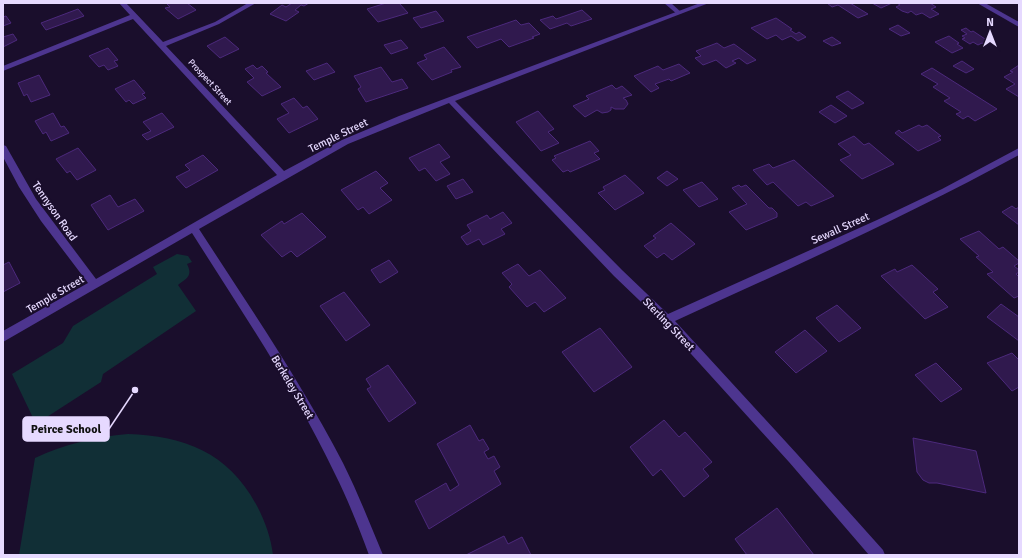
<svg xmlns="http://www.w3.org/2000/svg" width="1022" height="558" viewBox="0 0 1022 558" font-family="Signika,sans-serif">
	<rect width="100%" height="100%" fill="#1a0e2c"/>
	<!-- green -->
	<g fill="#112f36">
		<path d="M177,254l11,2 4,6 -5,2c6,12 0,14 -9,21l18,26 -93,63 -2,8 -65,42 -24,-50 51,-31 10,-17 84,-52 -4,-7z"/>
		<path d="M128,434c57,2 101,19 129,72 8,15 14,32 16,49h-254l16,-97c30,-14 60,-21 93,-24z"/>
	</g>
	<!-- building -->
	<g fill="#30194e" stroke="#4c297c">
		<polygon points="169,3 187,3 196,10 178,19 165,8 170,7 167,4"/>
		<polygon points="292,3 309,3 304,6 301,5 295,10 299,12 286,21 270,14 282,5 286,7"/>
		<polygon points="386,3 399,3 408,13 378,22 367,9"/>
		<polygon points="827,3 850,3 868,14 858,18 838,5 832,7"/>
		<polygon points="872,3 892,3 881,8"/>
		<polygon points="897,3 930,3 936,7 931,9 939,14 930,18 922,13 916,15 911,11 908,13 902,11 896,7 900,5"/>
		<polygon points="78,9 84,16 46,30 41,23"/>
		<polygon points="582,10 592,19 571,26 567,23 550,29 540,20 553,16 556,19"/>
		<polygon points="436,11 444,21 421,28 413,18"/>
		<polygon points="6,16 11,23 3,26 3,17"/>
		<polygon points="776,18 792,29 790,30 796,34 799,32 806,37 798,41 791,36 782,40 776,35 767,39 751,28"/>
		<polygon points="516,20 521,25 529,23 540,34 532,37 534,38 509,47 501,39 477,48 467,37"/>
		<polygon points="898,25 910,33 901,36 889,29"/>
		<polygon points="966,28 971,32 973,31 991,43 986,45 982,43 978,45 973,42 970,44 962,39 965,38 962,36 967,34 961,30"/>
		<polygon points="13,34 17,40 3,47 3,37"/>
		<polygon points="949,36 959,43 957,44 963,48 952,53 935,42"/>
		<polygon points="225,37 239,49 220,58 207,46"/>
		<polygon points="832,37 841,43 832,46 823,41"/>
		<polygon points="401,40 408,48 391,54 384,45"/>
		<polygon points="717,43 724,48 734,44 756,60 747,64 739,58 732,61 736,63 726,68 716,60 703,65 695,58 701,56 696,51"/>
		<polygon points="444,47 461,67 451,70 452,72 432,80 417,63 427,59 424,55"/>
		<polygon points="108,48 118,60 114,61 118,66 108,70 104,65 99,67 89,56"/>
		<polygon points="962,61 974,69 966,73 953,66"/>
		<polygon points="327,63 335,72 314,80 306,71"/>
		<polygon points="679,64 690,73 671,81 669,79 655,84 659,88 651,92 634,76 658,66 663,70"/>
		<polygon points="253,65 257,69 262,66 268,72 266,73 281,87 262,96 247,82 254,78 245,69"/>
		<polygon points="1019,65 1019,97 1006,89 1015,84 1004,77 1013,72 1010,71"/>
		<polygon points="381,67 392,82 402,79 408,88 366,102 358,89 361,87 354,76"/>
		<polygon points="932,68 997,109 975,121 968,116 963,119 956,114 961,112 944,101 950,98 933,87 938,84 921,74"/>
		<polygon points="39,75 50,95 31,102 27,94 24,96 18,83"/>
		<polygon points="134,80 145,93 142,94 146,98 133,104 129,100 126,102 115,89"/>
		<polygon points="612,85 616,89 622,86 632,95 623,98 626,100 628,104 624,109 615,109 611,107 611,110 608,112 602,113 597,110 585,117 573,106 589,99 586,96"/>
		<polygon points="848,91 864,103 852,109 836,97"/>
		<polygon points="294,98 303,108 307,106 318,119 289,133 277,119 289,113 281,104"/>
		<polygon points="831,105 847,116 835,123 819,112"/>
		<polygon points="538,111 554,129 548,132 559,143 541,151 516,122"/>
		<polygon points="53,113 61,127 64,126 69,133 51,141 46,132 43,134 35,121"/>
		<polygon points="162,113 174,127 147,140 142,135 151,131 143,122"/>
		<polygon points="919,125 922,127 927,125 941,136 938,137 941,140 918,151 895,133 899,130 902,133"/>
		<polygon points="854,136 864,145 869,143 894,164 862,179 840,160 851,155 838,144"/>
		<polygon points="590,141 599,151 594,153 600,159 570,172 568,170 563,172 552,160 556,158 554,156"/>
		<polygon points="439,144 450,157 440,162 450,174 436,181 425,168 419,171 409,158"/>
		<polygon points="78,148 96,170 77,180 70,171 67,173 56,159"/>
		<polygon points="203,155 218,170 186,188 176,177 190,170 185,165"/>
		<polygon points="794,160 834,196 811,206 806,202 798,206 773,182 767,185 753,170 769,164 773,168"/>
		<polygon points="376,171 388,183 380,188 392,200 369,214 363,207 358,210 341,190"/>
		<polygon points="667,171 678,179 667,186 657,178"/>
		<polygon points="625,175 644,193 615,210 598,193 605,190 603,187"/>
		<polygon points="463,179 473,192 456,199 447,186"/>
		<polygon points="702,182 718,199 699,207 683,190"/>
		<polygon points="739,185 741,187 746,185 769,208 772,208 777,213 777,217 746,230 729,212 747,204 732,188"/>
		<polygon points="110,195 118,207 135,199 144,211 108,230 91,205"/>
		<polygon points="1012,206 1016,209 1019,207 1019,225 1002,212"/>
		<polygon points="503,212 512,223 501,229 505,234 483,245 479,239 467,245 461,237 471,231 467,225 487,215 490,219"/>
		<polygon points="302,213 326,237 297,257 291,251 282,257 261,235 282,221 284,224"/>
		<polygon points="671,223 695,244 672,260 664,253 657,258 644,246 656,238 653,236"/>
		<polygon points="979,231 999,249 1003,247 1019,261 1019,263 1014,266 1019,270 1019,272 1016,274 1019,277 1019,296 1014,298 987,274 993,272 976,257 979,256 960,239"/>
		<polygon points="389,260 398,272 380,283 371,270"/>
		<polygon points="9,262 20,283 3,292 3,265"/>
		<polygon points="518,264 529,276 540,270 566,298 544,312 535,302 527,307 509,287 512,284 502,273"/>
		<polygon points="912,265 938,289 933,292 948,307 925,319 881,276 895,269 897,272"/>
		<polygon points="344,292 370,325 346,341 320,306"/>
		<polygon points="1001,304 1019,317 1019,341 987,317"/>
		<polygon points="837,305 861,328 839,342 816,318"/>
		<polygon points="600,328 632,367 594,392 562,352"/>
		<polygon points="805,330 827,351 796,373 775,352"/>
		<polygon points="1012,353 1019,360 1019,387 1012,391 987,363"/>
		<polygon points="936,363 962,389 941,402 915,375"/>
		<polygon points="388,365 416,403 389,422 367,389 371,387 366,379"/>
		<polygon points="664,420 679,437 685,432 712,462 703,469 709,476 684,497 661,469 653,476 630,447"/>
		<polygon points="470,425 479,441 483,439 489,449 484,452 488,459 494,456 500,467 494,471 501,484 429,529 415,501 446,483 450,491 459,485 437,444"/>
		<polygon points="913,438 976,451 986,493 937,483 929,483 923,480 917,472"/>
		<polygon points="777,508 814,555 747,555 735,539"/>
		<polygon points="504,536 508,544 522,537 531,555 466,555"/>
	</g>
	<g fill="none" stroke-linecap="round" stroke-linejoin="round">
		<!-- service -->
		<polygon fill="#4d358f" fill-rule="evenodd" points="664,3 671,3 682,13 677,14"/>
		<!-- minor -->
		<g fill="#4d358f" fill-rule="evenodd">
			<path d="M119,3h7l37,39 52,-20 33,-19h8l-37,21 -53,22 118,125 58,-31 57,-24 301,-113h9l-254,98 167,169 46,44 209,-94 65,-31 77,-41v7c-112,61 -228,113 -344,166l122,133 86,96 2,5h-16l-80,-93 -126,-139 -49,-47 -165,-173 -101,41 -149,85c50,77 102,153 144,234 15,30 27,61 40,92h-14c-10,-27 -21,-55 -34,-81 -40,-84 -93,-162 -143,-241l-189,109v-11l85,-48 -47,-62 -22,-34 -16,-30v-12l3,1 30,53 60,80 181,-104 -144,-156 -130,52v-5l127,-51z"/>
			<polygon points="977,3 985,3 1019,22 1019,27"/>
		</g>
	</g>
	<g text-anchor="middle" stroke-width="4" stroke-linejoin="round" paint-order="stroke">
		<!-- far-street labels -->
		<g font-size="9" fill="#e6d9ff" stroke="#1a0e2c">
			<text transform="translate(210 82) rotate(47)" y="3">Prospect Street</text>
		</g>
		<!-- street labels -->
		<g font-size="11" fill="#e6d9ff" stroke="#1a0e2c">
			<text transform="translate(338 135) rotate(-26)" y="4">Temple Street</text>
			<text transform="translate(55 211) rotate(55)" y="4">Tennyson Road</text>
			<text transform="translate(840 228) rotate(-24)" y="4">Sewall Street</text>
			<text transform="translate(55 294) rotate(-30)" y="4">Temple Street</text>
			<text transform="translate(669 324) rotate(46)" y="4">Sterling Street</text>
			<text transform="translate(293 387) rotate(59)" y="4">Berkeley Street</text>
		</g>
	</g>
	<!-- callouts -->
	<path fill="none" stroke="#e6d9ff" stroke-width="1.5" d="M135 390L109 429"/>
	<circle fill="#e6d9ff" stroke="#1a0e2c" stroke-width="1.5" cx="135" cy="390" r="4"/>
	<rect fill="#e6d9ff" stroke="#e6d9ff" stroke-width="1.5" x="23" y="417" width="86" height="24" rx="4"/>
	<g font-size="12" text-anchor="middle" font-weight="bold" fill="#111">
		<text x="66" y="433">Peirce School</text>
	</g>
	<!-- border -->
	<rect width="1022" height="558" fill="none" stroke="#e6d9ff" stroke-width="8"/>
	<!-- north arrow -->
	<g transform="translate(990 32)" stroke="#1a0e2c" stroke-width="3" paint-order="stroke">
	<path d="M0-3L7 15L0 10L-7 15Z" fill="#e6d9ff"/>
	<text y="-6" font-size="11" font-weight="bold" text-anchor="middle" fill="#e6d9ff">N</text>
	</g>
</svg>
